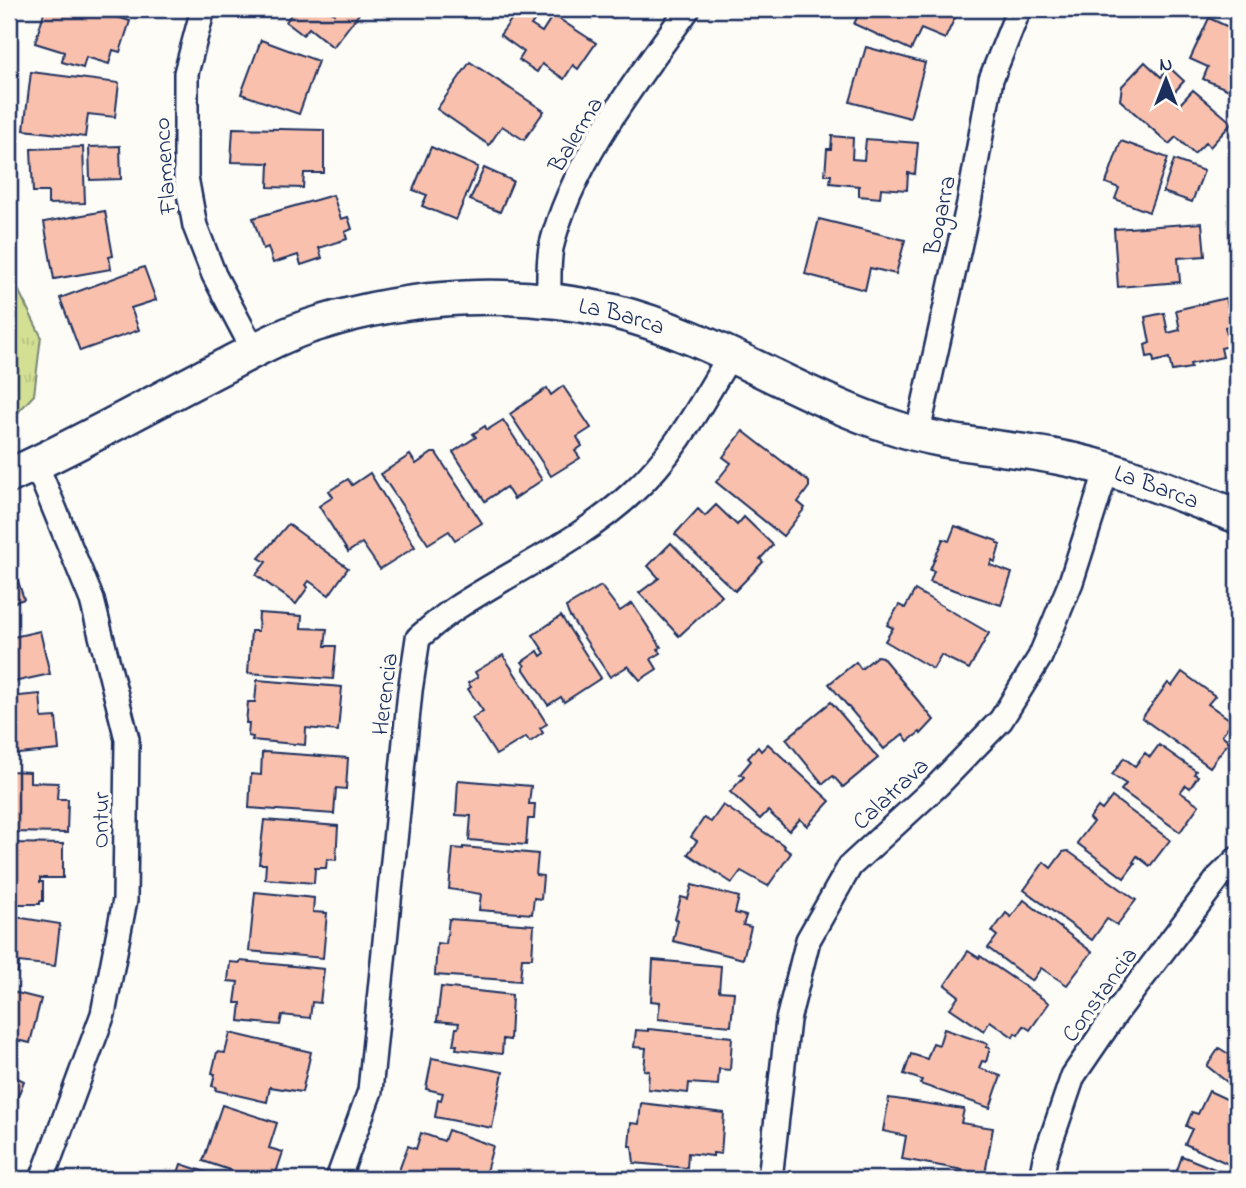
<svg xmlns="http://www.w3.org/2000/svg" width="1246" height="1188" viewBox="0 0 1246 1188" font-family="'Indie Flower',sans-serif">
	<defs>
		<pattern id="grass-tufts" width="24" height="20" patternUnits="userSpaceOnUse" patternTransform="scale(1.75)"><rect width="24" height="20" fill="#d3df92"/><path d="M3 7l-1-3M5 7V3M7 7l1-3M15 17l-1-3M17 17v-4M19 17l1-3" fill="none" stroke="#b5c080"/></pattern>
	</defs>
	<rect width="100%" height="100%" fill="#fdfcf7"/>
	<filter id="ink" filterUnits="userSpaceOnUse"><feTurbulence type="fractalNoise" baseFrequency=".0143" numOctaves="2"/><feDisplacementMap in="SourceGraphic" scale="14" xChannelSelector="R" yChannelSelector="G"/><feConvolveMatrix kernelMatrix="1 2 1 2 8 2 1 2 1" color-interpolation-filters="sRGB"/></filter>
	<g filter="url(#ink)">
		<!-- grass -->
		<polygon fill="url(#grass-tufts)" stroke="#778778" stroke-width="2" points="9,271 41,336 34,395 10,421 9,440"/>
		<!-- building -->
		<g fill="#f9c1ad" stroke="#1b2f5e" stroke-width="2">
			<polygon points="45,9 83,9 95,12 95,10 130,21 120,52 113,50 109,64 86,57 83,68 62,62 64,52 35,43"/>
			<polygon points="287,9 328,9 334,14 338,9 362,10 333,47 309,28 303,35 286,22 292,13"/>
			<polygon points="519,9 543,9 531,25 542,32 553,15 596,43 578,69 573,65 564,79 542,64 537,72 519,60 524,52 500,35"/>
			<polygon points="598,9 619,9 612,19"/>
			<polygon points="861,9 959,9 945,39 921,29 911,50 854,24"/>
			<polygon points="1225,9 1237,9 1237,17 1224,15"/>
			<polygon points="1209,18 1237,31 1236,93 1203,79 1208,67 1190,59"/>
			<polygon points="261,40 318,61 299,114 241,94"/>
			<polygon points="866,47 925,63 910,118 850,102"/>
			<polygon points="470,62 544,111 524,140 502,126 489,145 437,109"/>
			<polygon points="1145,62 1161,77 1170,68 1184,81 1170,97 1179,105 1193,90 1232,123 1210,147 1206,142 1194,154 1176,137 1169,144 1120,100 1122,86"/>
			<polygon points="31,72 119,83 115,117 88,114 85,137 24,130"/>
			<polygon points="233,128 324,130 324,173 304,173 303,188 268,187 269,163 231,162"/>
			<polygon points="832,136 853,138 852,159 864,160 866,139 918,143 915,174 908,173 907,190 881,188 880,198 859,196 859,186 830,183 831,175 825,175 827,149 831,149"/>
			<polygon points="1121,141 1168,158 1149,212 1115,199 1119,188 1106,183"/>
			<polygon points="120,146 121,179 90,180 89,147"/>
			<polygon points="83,147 85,203 48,204 48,192 33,192 31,149"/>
			<polygon points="431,147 478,167 456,220 422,206 427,195 413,190"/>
			<polygon points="1174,160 1204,171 1192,202 1163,192"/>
			<polygon points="484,168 513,181 500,212 470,200"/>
			<polygon points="333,195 341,219 348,217 352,229 345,232 347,239 319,248 322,258 301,265 298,255 273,263 268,247 263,249 253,218"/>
			<polygon points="105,211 113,256 109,257 111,269 54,279 44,222"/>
			<polygon points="819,219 905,240 896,274 870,268 865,290 805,274"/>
			<polygon points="1202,223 1205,256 1178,258 1180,282 1118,287 1114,229"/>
			<polygon points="144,267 156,300 131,308 139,330 80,351 60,298"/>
			<polygon points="1226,298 1232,325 1225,327 1230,346 1221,348 1223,357 1190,364 1191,368 1172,371 1169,358 1154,362 1153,356 1147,357 1145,345 1150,343 1145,317 1164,313 1168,333 1180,330 1176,310"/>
			<polygon points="563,386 591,428 577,437 582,446 575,451 580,458 551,476 510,414 547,388 551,395"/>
			<polygon points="503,420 542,480 514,499 506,487 485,501 453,452 476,437 473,434 485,426 487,430"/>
			<polygon points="743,431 809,482 809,487 798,502 805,508 783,536 716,482 731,463 723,457"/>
			<polygon points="432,453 436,453 482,523 455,540 449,531 428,544 381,474 410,455 416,464"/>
			<polygon points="370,473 415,547 380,569 362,543 348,552 319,506 333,497 329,491 348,479 352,485"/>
			<polygon points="716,505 737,525 744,517 773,545 760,559 763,562 735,591 675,534 698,509 705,516"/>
			<polygon points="288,524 348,568 329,595 309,581 306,585 308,587 296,604 256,575 266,562 259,558"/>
			<polygon points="955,526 997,541 997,543 1000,545 995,562 992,560 990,565 1012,573 1001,605 930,582 934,571 930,570 943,539 949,541"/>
			<polygon points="671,543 722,596 679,636 639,593 659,578 648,566"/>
			<polygon points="13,566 24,599 9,604 9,567"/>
			<polygon points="601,586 620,611 632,603 661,647 658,649 661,653 651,659 657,669 640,680 628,666 610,677 569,615 566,607"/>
			<polygon points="915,590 989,633 969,669 941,655 933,669 885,641 893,628 887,625 899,605 905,608"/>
			<polygon points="259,613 302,616 301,628 327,629 325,646 336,646 333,679 248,673 251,631 258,631"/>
			<polygon points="561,616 601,678 564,702 561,697 548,705 523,668 525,666 522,662 538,651 541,656 545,653 533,635"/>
			<polygon points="40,631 50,674 9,683 9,636 9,638"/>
			<polygon points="1230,638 1237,638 1237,697 1229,697"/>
			<polygon points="503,655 547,724 540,728 543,733 530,742 526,737 496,755 472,718 483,711 468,689 471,687 468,683 478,677 475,672"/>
			<polygon points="877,656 882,657 934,720 921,734 920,732 908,741 903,734 884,749 829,684 856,662 861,669"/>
			<polygon points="1182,672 1215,696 1208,704 1232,721 1222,735 1229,741 1210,767 1142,718 1168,683 1172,686"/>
			<polygon points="257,680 342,687 338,731 306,728 305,745 252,740 253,737 248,736 249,723 246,723 248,702 255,702"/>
			<polygon points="40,694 42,718 56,717 59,750 9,755 9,697"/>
			<polygon points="831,702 878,758 843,787 833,776 823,784 786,739"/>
			<polygon points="768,744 830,801 807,826 800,819 789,831 768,811 760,819 730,792 744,777 740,774 751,761 748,758 758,747 761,751"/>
			<polygon points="1159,745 1196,771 1194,774 1198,776 1190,788 1186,785 1180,792 1199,805 1180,832 1121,790 1126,784 1112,775 1124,758 1135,766 1145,753 1150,757"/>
			<polygon points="265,752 348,758 346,789 336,788 334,814 249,808 251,774 261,775 262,753"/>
			<polygon points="9,771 30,772 30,782 58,783 57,799 68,799 67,833 9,832"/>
			<polygon points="458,780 531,786 529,804 535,804 534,819 528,819 526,845 469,840 471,816 456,815"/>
			<polygon points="1112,797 1170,840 1150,866 1137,856 1133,862 1135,863 1124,878 1077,843 1093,822 1089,819 1098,807 1102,810"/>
			<polygon points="723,805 785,846 784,848 791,853 768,886 741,871 732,883 688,854 697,841 691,837 704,818 711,822"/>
			<polygon points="264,820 338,826 336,860 327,859 326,868 315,868 314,883 265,879 266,864 259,864"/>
			<polygon points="9,843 63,844 63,878 40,878 40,882 43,882 43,901 40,901 40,904 9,904"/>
			<polygon points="463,847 538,854 536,875 543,876 541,899 534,898 532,914 479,910 481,894 449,889 453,848 463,849"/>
			<polygon points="1068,851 1136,900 1117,925 1107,919 1092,940 1024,890 1044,862 1051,868 1063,852"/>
			<polygon points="692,885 739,897 735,913 746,916 743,925 751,927 743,959 673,941 678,920 675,919 681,897 688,899"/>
			<polygon points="255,892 314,898 313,912 327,913 323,958 249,951"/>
			<polygon points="1024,900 1092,952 1067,985 1041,968 1032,981 988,948 997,936 992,932 1006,913 1011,917"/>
			<polygon points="9,916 60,924 55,966 19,962 18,973 9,971"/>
			<polygon points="449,919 534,925 532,958 522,958 520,981 435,975 437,943 446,944"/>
			<polygon points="968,951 979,958 980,956 1049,1003 1030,1030 1024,1026 1018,1035 1015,1033 1013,1037 990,1021 984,1031 950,1008 959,996 945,985"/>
			<polygon points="653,960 721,966 719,991 734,992 731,1026 658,1019 660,1002 651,1001"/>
			<polygon points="240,961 324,969 320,1003 312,1002 310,1018 282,1015 280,1025 239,1021 241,1003 235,1003 238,982 228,981 230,962 240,963"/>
			<polygon points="441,987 512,995 510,1040 503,1039 502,1054 456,1049 457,1045 453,1045 456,1028 458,1028 459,1023 437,1021"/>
			<polygon points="9,991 41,999 30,1043 16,1040 12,1053 9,1053"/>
			<polygon points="648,1029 732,1037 730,1070 719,1069 718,1085 689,1083 688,1093 648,1089 649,1071 644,1070 646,1048 634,1047 636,1030 648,1031"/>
			<polygon points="944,1029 988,1044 986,1047 990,1048 986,1062 982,1061 979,1068 1001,1076 990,1108 920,1084 922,1080 904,1074 911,1054 927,1059 933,1043 939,1045"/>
			<polygon points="230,1033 311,1052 302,1092 270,1087 267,1102 215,1090 216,1087 212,1086 215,1074 212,1073 217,1052 225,1053"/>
			<polygon points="1219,1048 1232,1056 1237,1049 1237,1090 1207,1066"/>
			<polygon points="432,1058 503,1072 492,1128 435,1117 438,1099 441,1100 443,1093 426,1089"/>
			<polygon points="9,1074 24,1081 12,1111 9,1110"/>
			<polygon points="1209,1091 1237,1104 1237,1168 1185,1144 1192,1129 1186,1126 1192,1112 1198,1114"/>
			<polygon points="889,1098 964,1109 961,1123 993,1128 985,1174 902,1159 906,1136 883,1131"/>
			<polygon points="641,1103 724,1113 721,1154 713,1153 713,1156 688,1153 687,1168 634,1163 632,1146 629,1146 631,1123 639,1124"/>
			<polygon points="222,1105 277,1123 269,1148 283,1152 274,1179 256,1179 203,1161"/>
			<polygon points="448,1130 493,1146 484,1179 406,1179 397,1176 408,1146 416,1149 421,1133 444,1141"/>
			<polygon points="1182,1156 1237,1178 1237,1179 1166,1179 1168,1173 1175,1176"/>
			<polygon points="181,1164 227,1179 176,1179"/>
			<polygon points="906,1173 964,1178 964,1179 905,1179"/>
		</g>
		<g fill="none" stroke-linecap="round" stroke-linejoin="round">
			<defs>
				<g id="street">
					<polyline points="203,9 186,73 186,177 195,226 214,275 254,351"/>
					<path d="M549,301c0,-17 -1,-36 2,-53 20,-85 86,-168 137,-239"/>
					<polyline points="917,436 969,203 991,79 1019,9"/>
					<polyline points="36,464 92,600 127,739 125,900 103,1014 42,1179"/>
					<path d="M338,1179l32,-88 40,-400 8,-53c12,-10 24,-21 38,-30 58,-38 126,-68 177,-116 42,-38 69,-90 98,-138"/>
					<polyline points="770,1179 788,1020 808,940 850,866 938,785 1001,720 1040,657 1071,582 1107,469"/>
					<polyline points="1041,1179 1045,1158 1073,1076 1116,1013 1219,877 1237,859"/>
				</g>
				<g id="secondary">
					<path id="s1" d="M9,476c67,-30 132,-67 198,-101 36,-18 74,-41 113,-52 93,-29 196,-34 292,-12 98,24 182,83 278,115 54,19 111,20 167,31 62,11 121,37 180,59"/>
				</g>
			</defs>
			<!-- street casing -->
			<use href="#street" stroke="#1b2f5e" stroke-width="28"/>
			<!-- secondary casing -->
			<use href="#secondary" stroke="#1b2f5e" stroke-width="38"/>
			<!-- street -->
			<use href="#street" stroke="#fdfcf7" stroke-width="23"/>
			<!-- secondary -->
			<use href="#secondary" stroke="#fdfcf7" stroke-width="33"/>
		</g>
	</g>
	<g text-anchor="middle" stroke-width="7" stroke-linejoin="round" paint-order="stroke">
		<!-- street labels -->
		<g font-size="24" fill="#1b2f5e" stroke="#fdfcf7">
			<text transform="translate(575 134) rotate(-59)" y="8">Balerma</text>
			<text transform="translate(164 166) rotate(-94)" y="8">Flamenco</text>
			<text transform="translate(939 215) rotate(-78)" y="8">Bogarra</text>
			<text dy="8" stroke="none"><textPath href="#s1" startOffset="653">La Barca</textPath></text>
			<text dy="8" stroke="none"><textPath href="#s1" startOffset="1218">La Barca</textPath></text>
			<text transform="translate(384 694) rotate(-83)" y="8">Herencia</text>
			<text transform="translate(890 793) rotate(-43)" y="8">Calatrava</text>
			<text transform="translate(100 820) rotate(-89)" y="8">Ontur</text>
			<text transform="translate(1099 994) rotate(-54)" y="8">Constancia</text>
		</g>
	</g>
	<!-- margin -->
	<rect width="1246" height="1188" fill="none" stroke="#fdfcf7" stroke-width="35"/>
	<rect x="18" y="18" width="1211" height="1153" fill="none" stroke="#1b2f5e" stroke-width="2.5" filter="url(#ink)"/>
	<!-- north arrow -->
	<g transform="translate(1166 80)" stroke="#fdfcf7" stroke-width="5" paint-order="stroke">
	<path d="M0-5L12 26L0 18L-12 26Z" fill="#1b2f5e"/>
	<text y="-10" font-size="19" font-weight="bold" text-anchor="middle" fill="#1b2f5e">N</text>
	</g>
</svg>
